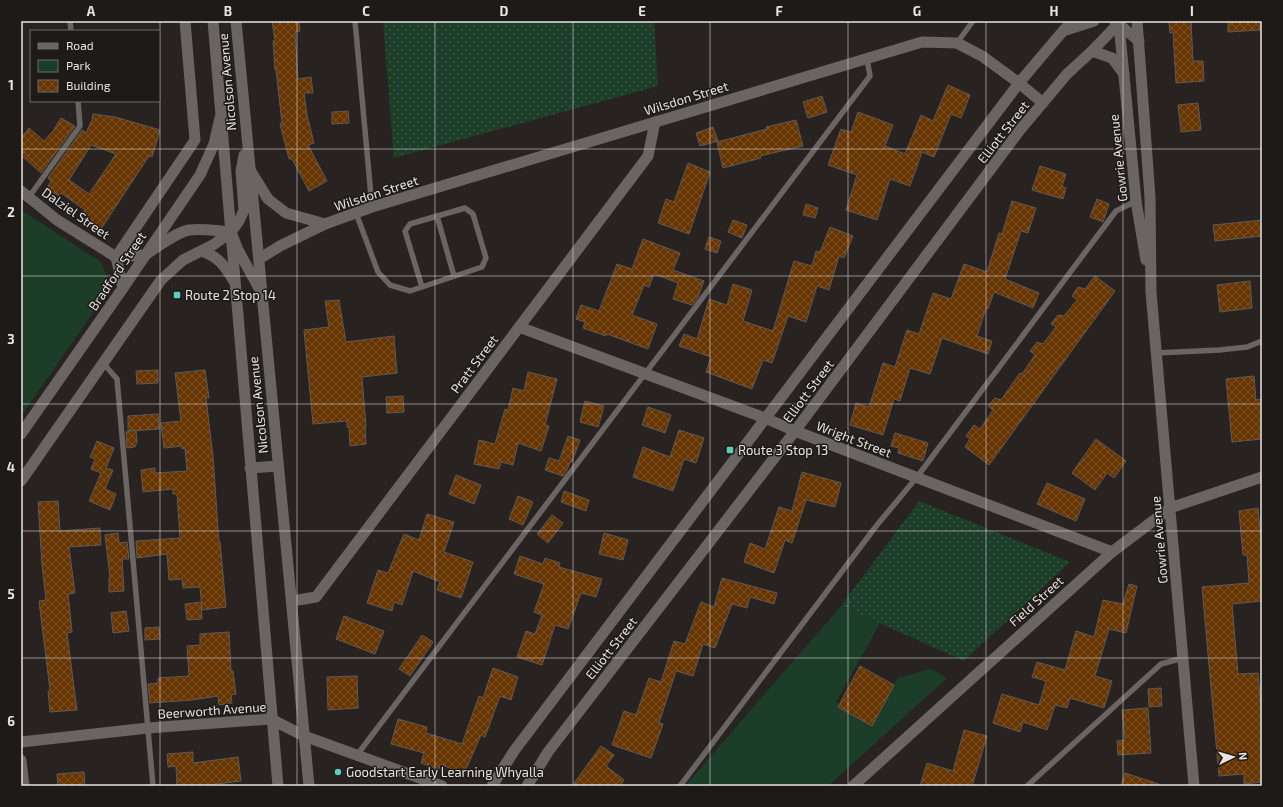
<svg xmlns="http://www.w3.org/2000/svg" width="1283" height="807" viewBox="0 0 1283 807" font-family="'Exo 2',sans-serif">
	<defs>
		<pattern id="grass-dots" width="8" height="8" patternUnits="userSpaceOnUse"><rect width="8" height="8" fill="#1c3e29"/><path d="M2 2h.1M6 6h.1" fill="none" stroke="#3d5a48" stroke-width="1.8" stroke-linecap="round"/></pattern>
		<pattern id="building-cross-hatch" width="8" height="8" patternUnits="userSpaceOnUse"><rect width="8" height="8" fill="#673502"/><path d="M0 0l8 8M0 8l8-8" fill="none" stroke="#7d5227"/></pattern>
	</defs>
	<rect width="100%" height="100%" fill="#282321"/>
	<!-- grass -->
	<g fill="url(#grass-dots)">
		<polygon points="383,21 654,21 658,86 394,158"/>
		<polygon points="919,501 1070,562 964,661 841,606"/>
	</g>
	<!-- park -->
	<g fill="#1c3e29">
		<polygon points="21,210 101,262 111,287 21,416"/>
		<polygon points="841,606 880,623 836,702 872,719 898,678 931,669 947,678 828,786 685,786"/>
	</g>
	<!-- building -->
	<g fill="url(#building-cross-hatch)" stroke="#5e5a57" fill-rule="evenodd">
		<polygon points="272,21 299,21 300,31 295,32 298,79 311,77 313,93 304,93 307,115 314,143 308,145 327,181 309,191 292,159 289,159 280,124 282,123 276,70 275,70 273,41 275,41"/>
		<polygon points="1169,21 1191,21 1193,61 1203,61 1204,81 1176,83 1173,32 1170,33"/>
		<polygon points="1228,21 1260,21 1260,30 1228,32"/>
		<polygon points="948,85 970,95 961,118 951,114 934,157 922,152 910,186 890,179 877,220 846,210 857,175 828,165 841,129 851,132 858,112 893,125 885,146 905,154 921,115 933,121"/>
		<polygon points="822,96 827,112 808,118 803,102"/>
		<polygon points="1198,103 1201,130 1181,132 1178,105"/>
		<polygon points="348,111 349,123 332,124 332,112"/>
		<path d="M93,114l22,3 45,13 -8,27 -3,-1 -50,76 -20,-13 6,-9 -24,-17 -2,3 -12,-8 4,-7 -3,-3 34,-48 4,3 6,-13zM91,145l25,9 -27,40 -20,-14z"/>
		<polygon points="61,118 75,126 41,173 21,155 21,138 29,128 44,141 53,131"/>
		<polygon points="796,120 803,146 760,156 761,158 723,168 717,142 767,129 766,127"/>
		<polygon points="713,127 718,141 700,146 696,133"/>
		<polygon points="688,163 710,172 689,234 658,223 666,199 674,202"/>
		<polygon points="1040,166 1066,174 1062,186 1066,188 1063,199 1032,190"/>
		<polygon points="1097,199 1109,204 1103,222 1090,217"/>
		<polygon points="1012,201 1036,208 1028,233 1021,231 1005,279 1039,293 1033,308 994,292 988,309 986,308 977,336 992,341 988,354 942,338 930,374 910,368 900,401 894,399 883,435 850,425 856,403 869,407 883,363 895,367 907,330 919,334 933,293 951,299 964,264 987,272 999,233 1002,234"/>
		<polygon points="806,204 818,208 815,218 803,215"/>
		<polygon points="733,220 747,225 742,238 728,232"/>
		<polygon points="1262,220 1262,236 1215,241 1213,225"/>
		<polygon points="830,227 853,236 844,258 839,256 829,290 817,286 806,322 788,316 772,363 763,360 752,389 706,372 711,357 679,346 684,334 697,339 709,299 727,305 733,284 752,290 743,321 773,331 794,261 812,266 816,251 820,252"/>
		<polygon points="709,237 721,241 717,253 705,249"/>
		<polygon points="643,239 680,253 673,270 704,281 698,297 692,305 673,299 678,283 654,274 649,287 644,285 632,315 657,324 648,349 607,334 606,336 583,328 585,322 576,319 581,305 599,311 617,264 632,269"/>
		<polygon points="1095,276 1115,291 989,465 965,447 970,439 966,436 974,425 980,429 993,410 988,406 995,398 1001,400 1020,373 1022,374 1035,355 1030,351 1037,342 1043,344 1056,327 1051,324 1058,315 1064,316 1077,300 1072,296 1078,287 1085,289"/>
		<polygon points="1250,281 1252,308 1220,312 1217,285"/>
		<polygon points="339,300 346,342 394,336 397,373 362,377 366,426 365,426 366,444 350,446 349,427 347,427 347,421 313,424 304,330 329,327 325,301"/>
		<polygon points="158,370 158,383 137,384 136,371"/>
		<polygon points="205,370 209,398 206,398 213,457 219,542 220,542 226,607 202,610 200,587 183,588 182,579 169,580 167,554 137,558 136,541 180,538 177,494 173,494 173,489 143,492 141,470 155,468 155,473 187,471 185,448 182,449 182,446 164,448 161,423 181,421 175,373"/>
		<polygon points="528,372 557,379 545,425 549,426 541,451 518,443 513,465 501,462 499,469 474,464 479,440 495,444 505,409 508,410 513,388 524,391"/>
		<polygon points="1254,376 1256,400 1262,399 1262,439 1232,442 1226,379"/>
		<polygon points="403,396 404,412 387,413 386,397"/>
		<polygon points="585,401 604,406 598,427 580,422"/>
		<polygon points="648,407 671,415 665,433 642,425"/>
		<polygon points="158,414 159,429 128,431 128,416"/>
		<polygon points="136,430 137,442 135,447 127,448 126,432"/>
		<polygon points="679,430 704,438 696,463 684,459 673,491 633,477 643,447 670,457"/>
		<polygon points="895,433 928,443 923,461 898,453 899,448 891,446"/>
		<polygon points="568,436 580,440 572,462 570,462 567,470 563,476 545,470 549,458 559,461"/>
		<polygon points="1096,439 1126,461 1114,478 1107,473 1095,490 1072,473"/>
		<polygon points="97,441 114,448 106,468 113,470 105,489 116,494 110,510 89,501 101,473 91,469 95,459 90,457"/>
		<polygon points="802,472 841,483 835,507 806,500 792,543 785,540 774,573 744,562 750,543 765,549 779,507 792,511"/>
		<polygon points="456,475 481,485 474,504 449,494"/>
		<polygon points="1047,483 1085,499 1076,521 1037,504"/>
		<polygon points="564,491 589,500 586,511 561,502"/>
		<polygon points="518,496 533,502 523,525 509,519"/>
		<polygon points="58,501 60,531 100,528 101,545 69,547 75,593 68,594 72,632 67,633 77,710 50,712 48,691 50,690 39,601 46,600 42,565 38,502"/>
		<polygon points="1258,508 1262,549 1262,601 1232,604 1238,674 1258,673 1262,720 1262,782 1244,784 1244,774 1219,776 1202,587 1249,583 1247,555 1243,555 1239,511"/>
		<polygon points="427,514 454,522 444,552 473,562 461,598 437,590 440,582 413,571 402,605 394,602 392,611 367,603 378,570 388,573 404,534 419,540"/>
		<polygon points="552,515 563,523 548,543 537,534"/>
		<polygon points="118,533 119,543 127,542 129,559 122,559 124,591 109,592 109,578 110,577 105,535"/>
		<polygon points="604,533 628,540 623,560 599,554"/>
		<polygon points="520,556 543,564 545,558 560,563 559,567 602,579 596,597 581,593 568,629 555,625 542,665 517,657 526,631 535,634 542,615 534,612 544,584 514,574"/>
		<polygon points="722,578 777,593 774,604 750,597 747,608 732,604 715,648 703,644 693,676 676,671 659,723 663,724 651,758 612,745 624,711 636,715 649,678 661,682 674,641 685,644 701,602 714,607"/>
		<polygon points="1129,584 1137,586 1126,633 1109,629 1095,676 1112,681 1104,708 1070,698 1067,708 1055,705 1047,730 1023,722 1020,732 993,723 1002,694 1039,705 1046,681 1032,677 1037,662 1065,670 1076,631 1094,637 1103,600 1123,604"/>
		<polygon points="201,602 202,619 187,620 185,604"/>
		<polygon points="126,611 129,631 113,633 111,613"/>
		<polygon points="344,616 384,631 375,654 336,639"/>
		<polygon points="159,627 160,639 145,640 145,628"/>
		<polygon points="229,632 231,671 233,671 236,694 231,695 232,703 219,705 218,696 192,700 150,703 148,684 158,683 158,678 189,676 187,646 200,645 200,634"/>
		<polygon points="422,635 433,642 410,676 399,669"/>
		<polygon points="860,666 894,685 872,726 838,707"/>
		<polygon points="493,668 518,677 511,700 500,696 485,737 481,735 464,774 440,764 439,769 421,763 424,753 391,744 398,719 427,727 426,733 462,744 479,696 483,698"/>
		<polygon points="357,676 358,708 328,710 327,677"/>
		<polygon points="1161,688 1162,706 1149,707 1148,689"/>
		<polygon points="1148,708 1151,753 1118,755 1117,741 1125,740 1122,710"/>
		<polygon points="964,730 987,736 972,786 920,786 927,763 953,771"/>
		<polygon points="601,746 614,755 606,766 624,780 620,786 572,786"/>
		<polygon points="193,752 193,763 238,757 241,781 201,786 177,786 176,766 168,767 167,754"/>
		<polygon points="84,772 85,786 58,786 57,774"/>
		<polygon points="1125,773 1159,784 1158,786 1121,786"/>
	</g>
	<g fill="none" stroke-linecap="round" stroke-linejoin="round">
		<!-- service -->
		<g stroke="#6a6562" stroke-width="5.5">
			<polyline points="70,21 71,31"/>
			<polyline points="355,21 372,207"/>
			<polyline points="957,43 973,21"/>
			<polyline points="29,197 80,126 78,101"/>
			<polyline points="356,213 378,272 390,285 410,291 482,267 486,258 473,214 465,208 410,224 405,231 422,287"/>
			<polyline points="437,216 454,276"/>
			<polyline points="1156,353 1219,350 1247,347 1262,341"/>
			<polyline points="103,363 117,379 153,786"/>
			<polyline points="357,755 870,76 867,59"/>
			<polyline points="680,786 877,525 917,477 1116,211 1136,201"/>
			<polyline points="1027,786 1161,664 1183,658"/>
		</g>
		<!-- minor -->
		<g stroke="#6a6562" stroke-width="11">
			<polyline points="1137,21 1150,197 1151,292 1194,786"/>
			<polyline points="1119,24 1136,201 1146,260"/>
			<polyline points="21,191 57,220 116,257 195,140 185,21"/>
			<polyline points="325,224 372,207 922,42 957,43 982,56 1019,83 1043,103"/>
			<polyline points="519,327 765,418 795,431 1112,552"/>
			<polyline points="292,601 316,597 648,156 655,122"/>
			<polyline points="21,742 148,728 271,719 304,736 442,786"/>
			<polyline points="21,760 24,786"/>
			<polyline points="853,786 1112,552 1170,508 1262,477"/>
		</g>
		<!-- tertiary -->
		<g stroke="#6a6562" stroke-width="11">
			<polyline points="1115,21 1139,41"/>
			<polyline points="1066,30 1094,21"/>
			<polyline points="1092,51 1112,58 1124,74"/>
			<polyline points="123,288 116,257 145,255"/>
			<polyline points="21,434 123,288 200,175 214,144 220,118"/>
			<polyline points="21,481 161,280 183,260 213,245 231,232"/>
			<polyline points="492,786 514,751 1019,83 1063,31 1073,21"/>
			<polyline points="527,786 548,752 795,431 1020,130 1067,74 1092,51 1121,21"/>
		</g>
		<!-- secondary -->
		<g stroke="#6a6562" stroke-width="11">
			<polyline points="213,21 278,786"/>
			<polyline points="236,21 309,786"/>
			<polyline points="250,170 268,199 286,213 325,224"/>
			<polyline points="231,232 239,221 244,210 241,171 244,155"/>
			<path d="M202,251c18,7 22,14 32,30"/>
			<path d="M145,255c12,-8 30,-22 44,-25 13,-2 28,1 42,2l7,18 21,38"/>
			<polyline points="259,259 280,246 325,224"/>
			<polyline points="250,468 278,466"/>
		</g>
	</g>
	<!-- grid -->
	<path fill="none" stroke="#e7e4e2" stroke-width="1" stroke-opacity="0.55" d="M160,21v765M297,21v765M435,21v765M573,21v765M710,21v765M848,21v765M986,21v765M1123,21v765M21,149h1241M21,276h1241M21,404h1241M21,531h1241M21,658h1241"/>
	<!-- markers -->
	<g fill="#5cceba" stroke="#1e1a18" stroke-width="1.5">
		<rect x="173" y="291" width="8" height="8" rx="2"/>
		<rect x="726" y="446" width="8" height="8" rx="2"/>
		<circle cx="338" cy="772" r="4"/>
	</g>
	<g text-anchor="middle" stroke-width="3" stroke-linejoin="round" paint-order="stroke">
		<!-- street labels -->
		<g font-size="13" fill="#e7e4e2" stroke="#1e1a18">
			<text transform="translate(227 82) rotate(-95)" y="5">Nicolson Avenue</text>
			<text transform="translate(686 98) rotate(-17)" y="5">Wilsdon Street</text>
			<text transform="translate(1003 132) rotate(-52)" y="5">Elliott Street</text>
			<text transform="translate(1118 158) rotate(-96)" y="5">Gowrie Avenue</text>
			<text transform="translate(376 193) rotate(-18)" y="5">Wilsdon Street</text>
			<text transform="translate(76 213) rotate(35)" y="5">Dalziel Street</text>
			<text transform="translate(117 271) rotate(-56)" y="5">Bradford Street</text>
			<text transform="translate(474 364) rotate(-53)" y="5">Pratt Street</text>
			<text transform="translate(808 391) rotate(-53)" y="5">Elliott Street</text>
			<text transform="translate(258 405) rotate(-96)" y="5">Nicolson Avenue</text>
			<text transform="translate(854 439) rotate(21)" y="5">Wright Street</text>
			<text transform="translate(1159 540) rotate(-95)" y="5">Gowrie Avenue</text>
			<text transform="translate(1036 601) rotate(-42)" y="5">Field Street</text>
			<text transform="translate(611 648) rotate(-52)" y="5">Elliott Street</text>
			<text transform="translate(212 710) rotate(-4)" y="5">Beerworth Avenue</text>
		</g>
		<!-- poi labels -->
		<g font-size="13" fill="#e7e4e2" stroke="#1e1a18" text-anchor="start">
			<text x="185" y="300">Route 2 Stop 14</text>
			<text x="738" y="455">Route 3 Stop 13</text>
			<text x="346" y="777">Goodstart Early Learning Whyalla</text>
		</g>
	</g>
	<!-- border -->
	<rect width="1283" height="807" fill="none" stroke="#1e1a18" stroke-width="44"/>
	<!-- legend -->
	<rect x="30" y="30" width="130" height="72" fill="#1e1a18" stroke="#6e6b69"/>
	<rect x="38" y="43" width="20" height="6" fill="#6a6562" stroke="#6e6b69"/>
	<text x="66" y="50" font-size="12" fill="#e7e4e2">Road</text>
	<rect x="38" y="60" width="20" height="12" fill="#1c3e29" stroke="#6e6b69"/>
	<text x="66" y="70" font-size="12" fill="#e7e4e2">Park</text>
	<rect x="38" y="80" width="20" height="12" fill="url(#building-cross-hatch)" stroke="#6e6b69"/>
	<text x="66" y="90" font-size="12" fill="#e7e4e2">Building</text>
	<!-- north arrow -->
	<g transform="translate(1233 757) rotate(85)" stroke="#1e1a18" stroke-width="3" paint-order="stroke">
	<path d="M0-3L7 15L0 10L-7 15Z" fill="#e7e4e2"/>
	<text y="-6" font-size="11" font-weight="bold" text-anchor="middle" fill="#e7e4e2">N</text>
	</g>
	<rect x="22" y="22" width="1239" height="763" fill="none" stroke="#e7e4e2" stroke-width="1.5"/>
	<g font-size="13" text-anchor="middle" font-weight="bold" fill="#e7e4e2">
		<text x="91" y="16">A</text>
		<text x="228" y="16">B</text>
		<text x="366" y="16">C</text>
		<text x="504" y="16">D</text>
		<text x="642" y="16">E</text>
		<text x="779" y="16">F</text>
		<text x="917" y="16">G</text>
		<text x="1054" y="16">H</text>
		<text x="1192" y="16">I</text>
		<text x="11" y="90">1</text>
		<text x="11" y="217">2</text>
		<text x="11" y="344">3</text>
		<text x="11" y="472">4</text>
		<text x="11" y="599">5</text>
		<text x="11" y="726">6</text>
	</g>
</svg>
